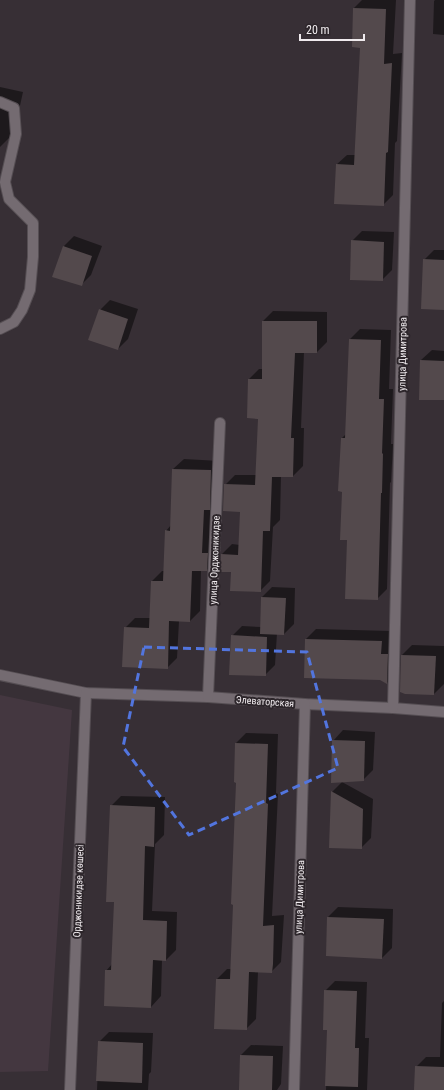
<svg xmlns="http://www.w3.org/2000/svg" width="444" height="1090" viewBox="0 0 444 1090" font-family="'Roboto Condensed',sans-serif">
	<rect width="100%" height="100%" fill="#372f35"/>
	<!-- built -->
	<polygon fill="#443740" points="0,695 72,710 48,1071 0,1072"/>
	<!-- shadow -->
	<g fill="#0007">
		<polygon points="362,0 396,0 393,54 402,53 397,141 395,143 393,195 383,205 336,165 347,155 356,155 361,47 354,8"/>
		<polygon points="435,0 444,0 444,35 433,34 434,1"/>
		<polygon points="0,87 23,92 14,133 0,147"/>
		<polygon points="362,231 394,232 392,270 382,280 352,241"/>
		<polygon points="74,236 102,246 91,275 81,285 64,246"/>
		<polygon points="434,250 444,250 444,309 424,260"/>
		<polygon points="110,300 138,309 128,339 118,349 100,310"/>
		<polygon points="273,311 327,312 327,342 317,352 304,352 301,428 304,428 303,466 293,476 281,476 280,520 273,527 270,581 260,591 232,571 222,554 232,544 240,545 241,511 225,485 235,475 257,475 259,418 249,379 259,369 263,369 263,321"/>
		<polygon points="360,329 391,330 389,389 393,389 391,444 393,444 391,482 390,483 387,589 377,599 348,539 343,491 342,438 346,434 350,339"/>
		<polygon points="432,350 444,351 444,399 421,360"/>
		<polygon points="184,459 220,461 217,560 207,570 201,570 200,611 190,621 179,621 177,658 167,668 125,628 135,618 150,618 152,581 162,571 164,571 166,531 171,525 173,469"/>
		<polygon points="272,587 295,588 294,624 284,634 277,633 275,665 265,675 232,636 242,626 261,627 262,597"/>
		<polygon points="316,629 391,631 397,673 387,683 306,639"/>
		<polygon points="412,645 444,646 444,684 434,694 402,655"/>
		<polygon points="343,730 375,732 373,770 363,780 333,741"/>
		<polygon points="246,733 278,734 276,793 278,794 272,916 284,915 281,962 271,972 258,972 256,1019 246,1029 217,979 227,969 232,969 237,782 236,743"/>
		<polygon points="342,782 373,799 371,838 361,848 332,792"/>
		<polygon points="121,796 165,797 164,835 155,844 152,911 177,912 176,950 166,960 162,960 161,996 151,1007 106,971 112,964 115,901 111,806"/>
		<polygon points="338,907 393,909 392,948 382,958 328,917"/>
		<polygon points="335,981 367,982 365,1038 369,1038 367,1090 326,1090 328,1029 325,991"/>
		<polygon points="444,1001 444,1090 415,1090 416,1067 426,1057 440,1057 442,1003"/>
		<polygon points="109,1032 153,1033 151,1072 149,1074 148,1090 97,1090 99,1042"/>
		<polygon points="251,1045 283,1046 281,1084 277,1090 240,1090 241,1055"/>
	</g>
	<!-- building -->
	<g fill="#53494c">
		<polygon points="353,8 386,9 384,64 392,63 388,152 386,153 384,206 334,204 336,164 354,165 360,48 352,47"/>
		<polygon points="351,240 384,242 383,281 350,280"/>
		<polygon points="63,246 92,256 82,286 52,277"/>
		<polygon points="423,259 444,260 444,310 421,309"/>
		<polygon points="99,309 128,319 118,350 88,340"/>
		<polygon points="262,321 317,321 317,353 295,353 291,438 294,438 293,477 272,477 270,531 263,531 261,592 230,591 231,572 220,572 221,554 238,555 240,512 223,511 224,484 255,485 258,419 247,418 248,379 262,379"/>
		<polygon points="349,339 381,340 379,399 384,399 382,454 383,453 382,493 381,493 378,600 345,599 347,540 340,540 342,492 338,491 341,438 345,438"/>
		<polygon points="420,360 444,361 444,400 419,400"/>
		<polygon points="172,469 211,470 210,510 204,510 202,553 208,553 207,571 192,571 190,622 169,621 168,669 122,667 124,627 149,628 151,581 163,581 165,530 170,531"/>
		<polygon points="261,597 286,598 284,635 260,634"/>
		<polygon points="231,635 267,637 266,676 229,675"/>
		<polygon points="305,639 382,641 381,654 388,654 387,684 380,680 304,678"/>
		<polygon points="401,655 436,656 434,695 405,694 400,692"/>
		<polygon points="332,740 365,741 364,781 331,783"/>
		<polygon points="235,743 268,744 266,803 268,804 263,926 274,925 273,964 272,973 249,972 247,1030 214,1029 216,979 230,979 233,905 231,904 236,783 234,782"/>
		<polygon points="331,791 363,809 362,849 329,848"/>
		<polygon points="110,805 155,807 154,847 145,846 143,920 167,921 166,961 153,960 151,1008 104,1006 105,970 111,970 114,902 106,902"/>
		<polygon points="327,917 384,919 382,959 326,956"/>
		<polygon points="324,990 357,991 355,1048 359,1048 358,1087 325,1086 327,1030 323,1030"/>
		<polygon points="98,1041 143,1043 142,1083 96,1081"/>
		<polygon points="240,1055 273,1056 272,1090 239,1090"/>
		<polygon points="415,1066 444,1067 444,1090 414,1090"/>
	</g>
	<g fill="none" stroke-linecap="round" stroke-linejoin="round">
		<defs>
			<g id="minor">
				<polyline points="0,102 14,108 16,134 5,182 9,199 33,223 33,257 30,290 22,310 14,322 0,329"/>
				<polyline points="0,675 86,693 208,697 305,704 393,708 444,712"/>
				<polyline points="208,697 220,423"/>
				<polyline points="393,708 410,0"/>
				<polyline points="70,1090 86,693"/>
				<polyline points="294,1090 305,704"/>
			</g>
		</defs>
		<!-- minor casing -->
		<use href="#minor" stroke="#554e53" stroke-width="12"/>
		<!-- minor -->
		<use href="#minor" stroke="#746b71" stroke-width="10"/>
	</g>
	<!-- marked area -->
	<path fill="none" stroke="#5275de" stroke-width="3" stroke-dasharray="8 5" stroke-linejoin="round" d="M144,647l163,5 31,116 -149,67 -66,-88z"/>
	<g text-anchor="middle" stroke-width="4" stroke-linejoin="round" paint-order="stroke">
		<!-- street labels -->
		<g font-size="10" fill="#f0ebee" stroke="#2d262b">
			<text transform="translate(402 354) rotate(-89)" y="4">улица Димитрова</text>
			<text transform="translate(214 560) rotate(-88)" y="4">улица Орджоникидзе</text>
			<text transform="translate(265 701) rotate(4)" y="4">Элеваторская</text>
			<text transform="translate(78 891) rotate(-88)" y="4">Орджоникидзе көшесі</text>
			<text transform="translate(299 897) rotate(-88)" y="4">улица Димитрова</text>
		</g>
	</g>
	<!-- scale -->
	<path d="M300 34v6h64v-6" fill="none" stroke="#f0ebee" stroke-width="2"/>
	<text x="306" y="34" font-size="12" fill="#f0ebee" stroke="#2d262b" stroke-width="3" paint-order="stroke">20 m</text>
</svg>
